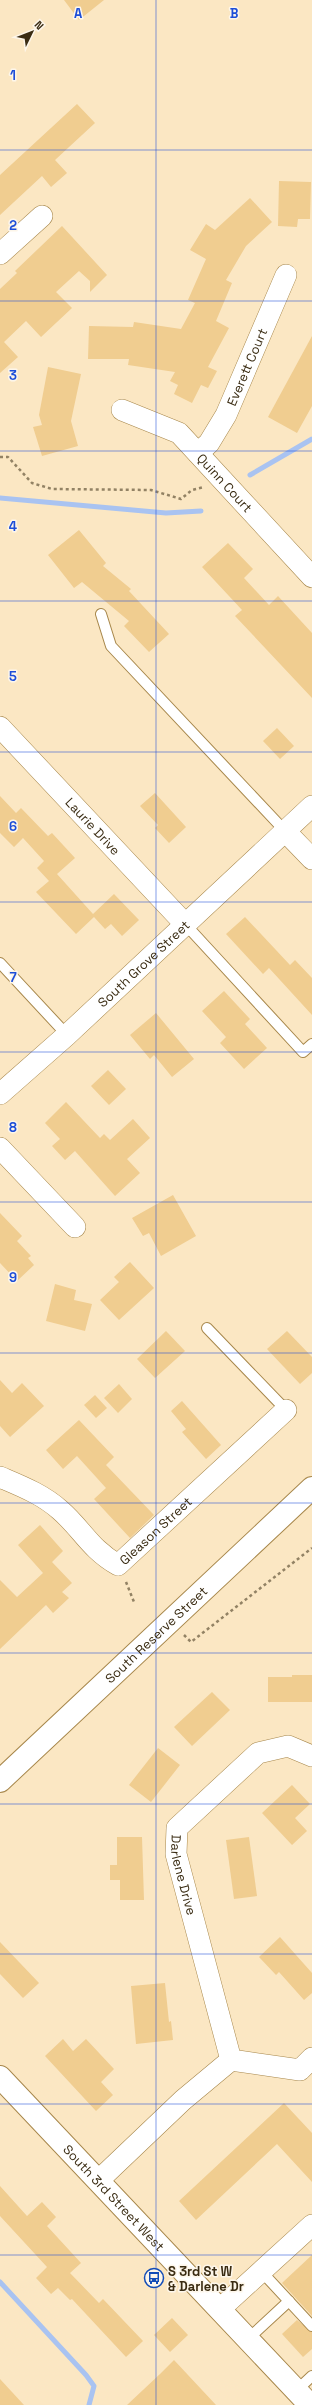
<svg xmlns="http://www.w3.org/2000/svg" width="312" height="2405" viewBox="0 0 312 2405" font-family="'Space Grotesk',sans-serif">
	<rect width="100%" height="100%" fill="#fbe7c3"/>
	<g fill="none" stroke-linecap="round" stroke-linejoin="round">
		<!-- stream -->
		<g stroke="#a9c3f1" stroke-width="5">
			<polyline points="250,475 312,439"/>
			<polyline points="0,498 166,513 201,511"/>
			<polyline points="0,2282 86,2375 94,2386 89,2405"/>
		</g>
	</g>
	<!-- building -->
	<g fill="#f0cd90">
		<polygon points="64,0 104,0 79,20"/>
		<polygon points="77,104 95,123 55,160 67,173 51,187 42,176 0,215 0,175"/>
		<polygon points="279,181 311,182 310,219 298,219 297,227 278,226"/>
		<polygon points="250,198 272,222 246,246 226,280 232,283 216,321 229,328 208,367 217,371 208,388 201,385 192,403 174,394 178,385 170,381 175,372 128,365 129,359 88,359 89,326 133,327 134,322 181,329 195,303 188,300 206,259 190,250 206,224 215,230"/>
		<polygon points="62,226 107,275 90,292 90,281 79,271 56,292 72,308 41,337 26,321 4,342 18,357 0,373 0,289 17,273 15,271"/>
		<polygon points="312,336 312,406 297,433 268,417"/>
		<polygon points="48,367 81,374 71,421 78,446 42,456 33,427 42,425 39,415"/>
		<polygon points="79,530 106,563 103,566 131,589 129,591 169,634 149,652 124,626 129,621 82,582 74,588 48,555"/>
		<polygon points="228,543 253,569 244,578 269,605 278,596 312,633 312,698 235,616 242,610 202,567"/>
		<polygon points="277,728 294,746 280,759 263,741"/>
		<polygon points="155,793 186,827 169,843 155,828 158,825 140,806"/>
		<polygon points="0,796 16,813 21,808 48,836 52,833 75,858 57,874 93,914 114,894 139,920 122,936 111,924 105,929 94,917 76,934 36,892 49,881 37,868 44,861 23,838 14,847 0,833"/>
		<polygon points="245,917 290,965 295,960 312,978 312,1015 269,968 263,974 226,934"/>
		<polygon points="224,991 250,1019 245,1024 267,1048 244,1069 220,1043 226,1037 202,1011"/>
		<polygon points="156,1013 194,1059 172,1077 154,1055 150,1059 130,1035"/>
		<polygon points="108,1070 126,1089 109,1105 91,1086"/>
		<polygon points="66,1102 100,1138 104,1134 110,1140 133,1119 150,1138 127,1159 140,1173 115,1196 75,1151 65,1160 52,1146 60,1139 45,1123"/>
		<polygon points="173,1195 196,1236 161,1256 149,1233 143,1236 132,1218"/>
		<polygon points="0,1213 22,1236 17,1241 31,1256 28,1258 34,1265 17,1281 0,1263"/>
		<polygon points="130,1262 154,1288 119,1320 100,1300 119,1282 114,1277"/>
		<polygon points="55,1284 76,1290 74,1300 92,1304 85,1331 46,1321"/>
		<polygon points="166,1331 185,1351 155,1378 137,1359"/>
		<polygon points="287,1331 312,1357 312,1373 300,1384 267,1349"/>
		<polygon points="0,1380 12,1393 22,1383 44,1406 10,1437 0,1426"/>
		<polygon points="119,1384 132,1399 118,1413 104,1398"/>
		<polygon points="95,1395 107,1408 96,1418 84,1405"/>
		<polygon points="182,1401 221,1445 206,1459 182,1432 186,1429 171,1411"/>
		<polygon points="79,1420 114,1457 106,1465 154,1515 130,1538 94,1499 106,1488 77,1456 63,1469 46,1450"/>
		<polygon points="40,1525 63,1551 52,1562 72,1583 62,1592 69,1598 53,1613 46,1605 0,1649 0,1580 17,1597 43,1573 18,1545"/>
		<polygon points="292,1675 312,1675 312,1702 268,1702 268,1677 292,1677"/>
		<polygon points="212,1692 230,1710 192,1746 174,1727"/>
		<polygon points="158,1748 180,1765 151,1802 129,1785"/>
		<polygon points="292,1785 310,1804 295,1818 307,1831 292,1845 262,1813"/>
		<polygon points="117,1837 142,1837 144,1900 120,1900 120,1880 110,1880 110,1865 117,1865"/>
		<polygon points="249,1837 257,1896 234,1899 226,1840"/>
		<polygon points="280,1937 312,1973 312,1993 304,2000 279,1972 276,1975 259,1957"/>
		<polygon points="0,1942 39,1983 23,1998 0,1974"/>
		<polygon points="165,1983 169,2022 171,2021 173,2040 136,2044 131,1986"/>
		<polygon points="63,2039 73,2051 86,2039 114,2069 101,2082 113,2095 96,2111 45,2056"/>
		<polygon points="284,2103 312,2133 312,2182 277,2144 196,2220 179,2201"/>
		<polygon points="0,2186 27,2216 42,2202 56,2217 47,2226 81,2263 70,2273 99,2303 103,2299 143,2341 126,2357 72,2299 70,2300 58,2288 51,2294 36,2278 47,2267 0,2216"/>
		<polygon points="312,2255 312,2316 282,2283"/>
		<polygon points="172,2318 188,2335 170,2352 154,2335"/>
		<polygon points="297,2320 312,2332 312,2349 303,2357 282,2334"/>
		<polygon points="174,2360 216,2405 127,2405 160,2374"/>
		<polygon points="0,2379 24,2405 0,2405"/>
	</g>
	<g fill="none" stroke-linecap="round" stroke-linejoin="round">
		<defs>
			<g id="service">
				<polyline points="101,614 111,646 285,831"/>
				<polyline points="186,925 303,1052 312,1044"/>
				<polyline points="0,963 67,1035"/>
				<polyline points="207,1328 286,1410"/>
				<polyline points="261,2271 312,2326"/>
				<polyline points="248,2339 289,2301"/>
				<polyline points="296,2391 312,2376"/>
			</g>
			<g id="minor">
				<polyline points="0,254 42,216"/>
				<path id="s1" d="M122,410l57,23 133,144"/>
				<path id="s2" d="M198,453l11,-10 17,-28 60,-140"/>
				<path id="s3" d="M0,727l186,198"/>
				<polyline points="285,831 312,859"/>
				<path id="s4" d="M0,1094l67,-59 245,-229"/>
				<polyline points="0,1148 75,1227"/>
				<path id="s5" d="M0,1477c21,9 42,17 60,33 22,19 30,39 58,55l168,-155"/>
				<path id="s6" d="M312,1756l-24,-10 -30,7 -81,75 -1,26 55,206 69,10 12,-12"/>
				<polyline points="99,2180 183,2100 231,2060"/>
				<polyline points="220,2309 312,2225"/>
			</g>
			<g id="secondary">
				<path id="s7" d="M0,2077l310,328"/>
			</g>
			<g id="trunk">
				<path id="s8" d="M0,1781l312,-293"/>
			</g>
		</defs>
		<!-- service casing -->
		<use href="#service" stroke="#a7874b" stroke-width="12"/>
		<!-- minor casing -->
		<use href="#minor" stroke="#a7874b" stroke-width="22"/>
		<!-- secondary casing -->
		<use href="#secondary" stroke="#a7874b" stroke-width="24"/>
		<!-- trunk casing -->
		<use href="#trunk" stroke="#a7874b" stroke-width="24"/>
		<!-- path -->
		<g stroke="#928264" stroke-width="2.5" stroke-dasharray="3 3" stroke-linecap="butt">
			<polyline points="0,457 8,457 32,483 52,489 151,490 181,499 192,490 204,487"/>
			<polyline points="126,1582 134,1602"/>
			<polyline points="184,1635 191,1642 312,1548"/>
		</g>
		<!-- service -->
		<use href="#service" stroke="#fff" stroke-width="10"/>
		<!-- minor -->
		<use href="#minor" stroke="#fff" stroke-width="21"/>
		<!-- secondary -->
		<use href="#secondary" stroke="#fff" stroke-width="22"/>
		<!-- trunk -->
		<use href="#trunk" stroke="#fff" stroke-width="22"/>
	</g>
	<!-- grid -->
	<path fill="none" stroke="#1d4ed8" stroke-width="1" stroke-opacity="0.55" d="M156,0v2405M0,150h312M0,301h312M0,451h312M0,601h312M0,752h312M0,902h312M0,1052h312M0,1202h312M0,1353h312M0,1503h312M0,1653h312M0,1804h312M0,1954h312M0,2104h312M0,2255h312"/>
	<!-- icons -->
	<defs>
		<symbol id="bus-ring" viewBox="-11 -11 22 22"><circle r="9.5" fill="#fdf6ea" stroke="#134cb7" stroke-width="1.5"/><path d="M-5-6H5V4H4V6H2V4H-2V6H-4V4H-5ZM-3.5-4V0h7V-4ZM-3.5 1.2v1.5H-2V1.2ZM2 1.2v1.5H3.5V1.2Z" fill="#134cb7"/></symbol>
	</defs>
	<g fill-rule="evenodd">
		<use href="#bus-ring" x="143" y="2267" width="22" height="22"/>
	</g>
	<g text-anchor="middle" stroke-width="3" stroke-linejoin="round" paint-order="stroke">
		<!-- street labels -->
		<g font-size="13" fill="#3a2c13" stroke="#fdf6ea">
			<text dy="5" stroke="none"><textPath href="#s2" startOffset="100">Everett Court</textPath></text>
			<text dy="5" stroke="none"><textPath href="#s1" startOffset="129">Quinn Court</textPath></text>
			<text dy="5" stroke="none"><textPath href="#s3" startOffset="136">Laurie Drive</textPath></text>
			<text dy="5" stroke="none"><textPath href="#s4" startOffset="194">South Grove Street</textPath></text>
			<text dy="5" stroke="none"><textPath href="#s5" startOffset="200">Gleason Street</textPath></text>
			<text dy="5" stroke="none"><textPath href="#s8" startOffset="214">South Reserve Street</textPath></text>
			<text dy="5" stroke="none"><textPath href="#s6" startOffset="215">Darlene Drive</textPath></text>
			<text dy="5" stroke="none"><textPath href="#s7" startOffset="166">South 3rd Street West</textPath></text>
		</g>
		<!-- poi labels -->
		<g font-size="13" font-weight="bold" fill="#3a2c13" stroke="#fdf6ea" text-anchor="start">
			<text x="168" y="2276">S 3rd St W<tspan x="168" dy="15">&amp; Darlene Dr</tspan></text>
		</g>
	</g>
	<g font-size="13" text-anchor="middle" font-weight="bold" fill="#1d4ed8" stroke="#fdf6ea" stroke-width="3" stroke-linejoin="round" paint-order="stroke">
		<text x="78" y="18">A</text>
		<text x="234" y="18">B</text>
		<text x="13" y="80">1</text>
		<text x="13" y="230">2</text>
		<text x="13" y="380">3</text>
		<text x="13" y="531">4</text>
		<text x="13" y="681">5</text>
		<text x="13" y="831">6</text>
		<text x="13" y="982">7</text>
		<text x="13" y="1132">8</text>
		<text x="13" y="1282">9</text>
	</g>
	<!-- north arrow -->
	<g transform="translate(32 32) rotate(47)" stroke="#fdf6ea" stroke-width="3" paint-order="stroke">
	<path d="M0-3L7 15L0 10L-7 15Z" fill="#3a2c13"/>
	<text y="-6" font-size="11" font-weight="bold" text-anchor="middle" fill="#3a2c13">N</text>
	</g>
</svg>
